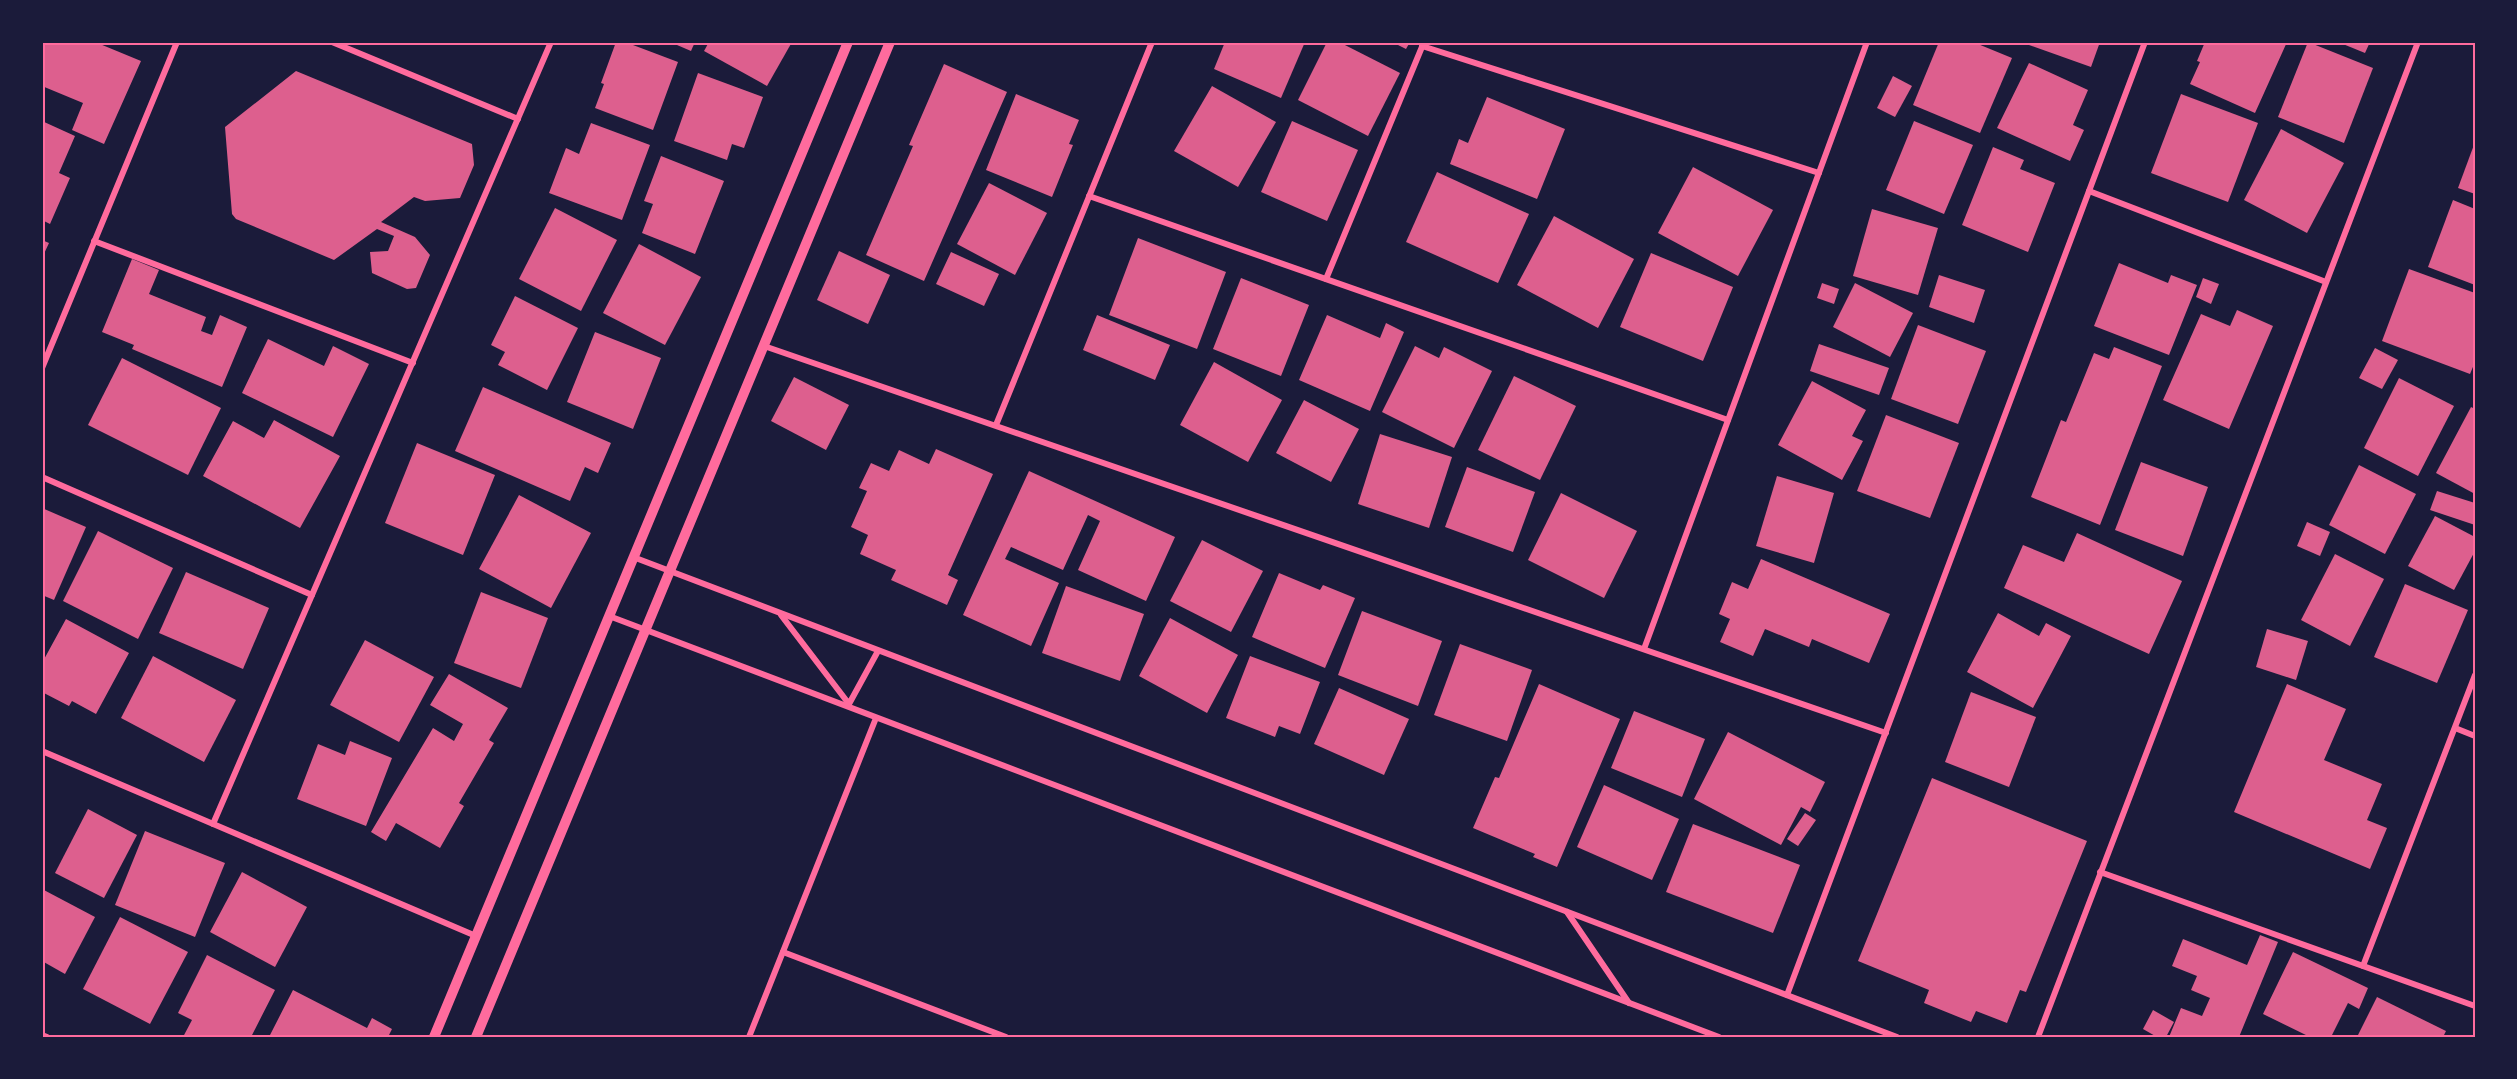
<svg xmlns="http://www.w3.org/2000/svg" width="2517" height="1079" viewBox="0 0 2517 1079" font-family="Quicksand,sans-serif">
	<rect width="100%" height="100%" fill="#1b1b3a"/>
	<!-- building -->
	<g fill="#dd5f8e">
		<polygon points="44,42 95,42 141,61 104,144 72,130 83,103 42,86"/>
		<polygon points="616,42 625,42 678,62 653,130 595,108 604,84 601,83"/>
		<polygon points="670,42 695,42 691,51"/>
		<polygon points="709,42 792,42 767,86 704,51"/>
		<polygon points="1225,42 1305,42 1281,98 1214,69"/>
		<polygon points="1327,42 1339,42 1400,73 1368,136 1298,100"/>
		<polygon points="1392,42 1410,42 1406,49"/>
		<polygon points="1939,42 1973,42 2012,58 1980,133 1913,105"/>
		<polygon points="2030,42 2100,42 2091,67 2029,45"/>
		<polygon points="2205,42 2287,42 2255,113 2190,84 2200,62 2197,61"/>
		<polygon points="2308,42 2373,68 2344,143 2278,117"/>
		<polygon points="2338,42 2370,42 2365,53"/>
		<polygon points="2029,63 2088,90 2073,125 2084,130 2070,161 1997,128"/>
		<polygon points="944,64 1007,92 924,281 866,255 913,146 909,145"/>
		<polygon points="296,71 472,144 474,165 460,198 425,201 414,197 381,222 415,237 430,255 416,288 407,289 372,273 370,252 388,251 394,236 377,229 334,260 236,219 232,214 225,127"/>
		<polygon points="698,73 763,97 744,148 732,144 727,160 674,141"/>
		<polygon points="1893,76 1912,86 1895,117 1877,108"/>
		<polygon points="1212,86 1276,122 1238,187 1174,151"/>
		<polygon points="1016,94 1079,120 1069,144 1073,145 1052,197 986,170"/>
		<polygon points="2181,94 2258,123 2228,202 2151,173"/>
		<polygon points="1487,97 1565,129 1537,199 1450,164 1459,139 1468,143"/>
		<polygon points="42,121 75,136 59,173 70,178 50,224 42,220"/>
		<polygon points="1292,121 1358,150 1327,221 1261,192"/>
		<polygon points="1914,121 1973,145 1944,214 1886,190"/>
		<polygon points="591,123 650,145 622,220 549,193 566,148 579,154"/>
		<polygon points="2281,129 2344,163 2307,233 2244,200"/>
		<polygon points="2475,142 2475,194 2458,188"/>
		<polygon points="1993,147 2024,160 2020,169 2055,183 2028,252 1962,225"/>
		<polygon points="661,156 724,181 695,254 642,233 653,204 644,201"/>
		<polygon points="1693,167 1773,210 1738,276 1658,233"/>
		<polygon points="1437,172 1529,214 1498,283 1406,242"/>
		<polygon points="989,183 1047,213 1015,275 957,244"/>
		<polygon points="2453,200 2475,209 2475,285 2428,267"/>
		<polygon points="555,208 617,240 581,311 519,279"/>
		<polygon points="1872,209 1938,228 1918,295 1853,276"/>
		<polygon points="1554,216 1634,259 1598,328 1517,285"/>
		<polygon points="1138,238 1226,272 1197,349 1109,315"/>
		<polygon points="42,240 49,243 42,258"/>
		<polygon points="639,244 701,277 665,345 603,313"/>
		<polygon points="839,251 890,275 868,324 817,300"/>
		<polygon points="951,252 999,274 984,306 936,284"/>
		<polygon points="1651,253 1733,287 1703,361 1620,327"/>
		<polygon points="132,259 159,270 149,294 206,317 201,331 212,335 220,315 247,327 222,387 132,349 134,345 102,332"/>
		<polygon points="2119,263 2168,283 2171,275 2197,285 2169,355 2094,326"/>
		<polygon points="2409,269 2475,293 2475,362 2470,374 2382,341"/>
		<polygon points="1939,275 1985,290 1974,323 1929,307"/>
		<polygon points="1241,278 1309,305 1281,376 1213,349"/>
		<polygon points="2203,278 2219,284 2211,304 2196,297"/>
		<polygon points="1822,283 1839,289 1834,304 1817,298"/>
		<polygon points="1855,283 1913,313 1890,357 1833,327"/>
		<polygon points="515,296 578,328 547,390 498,365 505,352 491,345"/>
		<polygon points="2237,310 2273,326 2229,429 2163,400 2201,314 2230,326"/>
		<polygon points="1097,315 1170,345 1155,380 1083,350"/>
		<polygon points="1327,315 1380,338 1386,323 1404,332 1370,411 1299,380"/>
		<polygon points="1918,325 1986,351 1958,424 1891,399"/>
		<polygon points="595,332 661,358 633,429 567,402"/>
		<polygon points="268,339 324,366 333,346 369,364 333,437 242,393"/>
		<polygon points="1819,344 1889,368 1879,395 1810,371"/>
		<polygon points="1415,346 1439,358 1444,347 1492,371 1454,448 1382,412"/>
		<polygon points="2114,347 2162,366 2100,525 2031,497 2061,420 2066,422 2094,353 2109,359"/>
		<polygon points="2375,348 2398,360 2382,389 2359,378"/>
		<polygon points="122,358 221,408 188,475 88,425"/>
		<polygon points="1214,362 1282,400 1248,462 1180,425"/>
		<polygon points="1514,376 1576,406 1540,480 1478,450"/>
		<polygon points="794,377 849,405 826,450 771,421"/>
		<polygon points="2399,378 2454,406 2418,476 2364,448"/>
		<polygon points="1812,381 1866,410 1852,436 1863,441 1842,480 1778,445"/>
		<polygon points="483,387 611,443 598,473 585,467 570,501 455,451"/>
		<polygon points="1304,400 1359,429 1331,482 1276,453"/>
		<polygon points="2471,407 2475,409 2475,494 2436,473"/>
		<polygon points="1886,415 1959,443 1930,518 1857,491"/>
		<polygon points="274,420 340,456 300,528 203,476 233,421 264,438"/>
		<polygon points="1380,434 1452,457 1429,528 1358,504"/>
		<polygon points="417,443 495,475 463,555 385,523"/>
		<polygon points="936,449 993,474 948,575 958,580 947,605 891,580 896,570 860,554 868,535 851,527 867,491 859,488 871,463 889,471 899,450 929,464"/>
		<polygon points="2141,462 2208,487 2183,556 2115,530"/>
		<polygon points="2359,465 2416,494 2385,554 2329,525"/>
		<polygon points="1467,467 1535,492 1513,552 1445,527"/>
		<polygon points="1029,471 1175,537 1146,601 1078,570 1100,521 1088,515 1063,570 1011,547 1005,559 1059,583 1031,646 963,615"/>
		<polygon points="1777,476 1834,493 1814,563 1756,546"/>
		<polygon points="2437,491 2475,503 2475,525 2430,510"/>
		<polygon points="1561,493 1637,531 1604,598 1528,560"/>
		<polygon points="519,495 591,533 551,608 479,569"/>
		<polygon points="42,508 86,527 54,600 42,595"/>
		<polygon points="2435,516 2475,537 2475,551 2454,590 2408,566"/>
		<polygon points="2307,522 2330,532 2320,556 2297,546"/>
		<polygon points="98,531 173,568 138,639 63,601"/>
		<polygon points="2077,533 2182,581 2149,654 2004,588 2023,545 2064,562"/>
		<polygon points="1202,540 1263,571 1231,632 1170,601"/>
		<polygon points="2335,554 2384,579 2350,646 2301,620"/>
		<polygon points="1761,559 1890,614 1869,663 1812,639 1809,647 1765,629 1753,656 1720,642 1730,619 1719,614 1732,582 1748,589"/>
		<polygon points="186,572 269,608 243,669 159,633"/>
		<polygon points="1279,573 1320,590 1323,585 1355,598 1325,668 1252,637"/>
		<polygon points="2405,584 2468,610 2437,683 2374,657"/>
		<polygon points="1066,586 1144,614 1120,681 1042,653"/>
		<polygon points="481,592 548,618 521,688 454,663"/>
		<polygon points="1362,611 1442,641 1418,706 1338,675"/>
		<polygon points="1998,613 2039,636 2046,623 2071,636 2033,708 1967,672"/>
		<polygon points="1170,618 1238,655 1207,713 1139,676"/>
		<polygon points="66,619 129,653 96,714 72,701 69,706 42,692 42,663"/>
		<polygon points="2267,629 2308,641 2296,680 2256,667"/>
		<polygon points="365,640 434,677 399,742 330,705"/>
		<polygon points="1460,644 1532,670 1507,741 1434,715"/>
		<polygon points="153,656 236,700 204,762 121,718"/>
		<polygon points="1250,656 1320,682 1300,734 1279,726 1275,737 1226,718"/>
		<polygon points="449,674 508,708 489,740 494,743 459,803 464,806 440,848 396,823 386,841 371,832 433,728 454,741 463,724 430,705"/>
		<polygon points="1539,684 1620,719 1557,867 1533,857 1535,854 1473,828 1495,777 1499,778"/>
		<polygon points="2287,684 2346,709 2324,760 2382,784 2367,820 2387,828 2370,869 2234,812"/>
		<polygon points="1339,688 1409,719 1384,775 1314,744"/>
		<polygon points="1971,692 2036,717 2009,787 1945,762"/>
		<polygon points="1634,711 1705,739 1682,797 1611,768"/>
		<polygon points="1728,732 1825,782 1810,812 1801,807 1781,845 1694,799"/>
		<polygon points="350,741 392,758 366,826 297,799 318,744 345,755"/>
		<polygon points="1932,778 2087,841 2026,992 2020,990 2007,1023 1976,1011 1971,1022 1924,1003 1929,990 1858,961"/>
		<polygon points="1604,785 1679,819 1652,880 1577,847"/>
		<polygon points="88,809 137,835 104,898 55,873"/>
		<polygon points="1805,813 1816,820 1798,846 1787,839"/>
		<polygon points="1693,824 1800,865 1773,933 1666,892"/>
		<polygon points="145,831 225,863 195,937 115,905"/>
		<polygon points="242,872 307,907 275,967 210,932"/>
		<polygon points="42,889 95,917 65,974 42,961"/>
		<polygon points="120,917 188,952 150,1024 83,989"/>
		<polygon points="2260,935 2278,942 2239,1037 2169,1037 2181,1008 2202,1016 2210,998 2191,990 2197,976 2172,966 2183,939 2247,965"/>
		<polygon points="2293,952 2368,988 2359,1009 2348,1003 2331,1037 2310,1037 2263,1014"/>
		<polygon points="207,955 275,990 251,1037 183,1037 192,1020 178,1013"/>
		<polygon points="293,990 367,1028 372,1018 392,1029 388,1037 269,1037"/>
		<polygon points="2377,997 2446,1031 2443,1037 2357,1037"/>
		<polygon points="2153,1010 2174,1022 2166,1037 2157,1037 2143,1029"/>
	</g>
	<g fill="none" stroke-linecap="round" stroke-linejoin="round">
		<!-- minor -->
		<g stroke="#ff6b9d" stroke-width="6">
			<polyline points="332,42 518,119"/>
			<polyline points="1422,46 1819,173"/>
			<polyline points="2089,191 2326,282"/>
			<polyline points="1089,196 1728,420"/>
			<polyline points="94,241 413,363"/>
			<polyline points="1326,279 1424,42"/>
			<polyline points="764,346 1886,733"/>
			<polyline points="42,368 177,42"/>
			<polyline points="996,425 1152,42"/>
			<polyline points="42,477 312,595"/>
			<polyline points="633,557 1897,1037"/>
			<polyline points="781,615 849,704 878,651"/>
			<polyline points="609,616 1719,1037"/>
			<polyline points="1644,649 1867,42"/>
			<polyline points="2455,728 2475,736"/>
			<polyline points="42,751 476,936"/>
			<polyline points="213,824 551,42"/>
			<polyline points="2100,872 2475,1006"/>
			<polyline points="1567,912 1629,1003"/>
			<polyline points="783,952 1006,1037"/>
			<polyline points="2363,966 2475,675"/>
			<polyline points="1787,995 2145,42"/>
			<polyline points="42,1035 47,1037"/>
			<polyline points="749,1037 876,718"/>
			<polyline points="2038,1037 2418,42"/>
		</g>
		<!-- tertiary -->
		<g stroke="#ff6b9d" stroke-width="10">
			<polyline points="434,1037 848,42"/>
			<polyline points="476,1037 890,42"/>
		</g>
	</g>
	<!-- border -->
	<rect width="2517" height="1079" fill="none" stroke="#1b1b3a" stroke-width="87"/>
	<rect x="44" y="44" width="2430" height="992" fill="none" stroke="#ff6b9d" stroke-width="2"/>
</svg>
